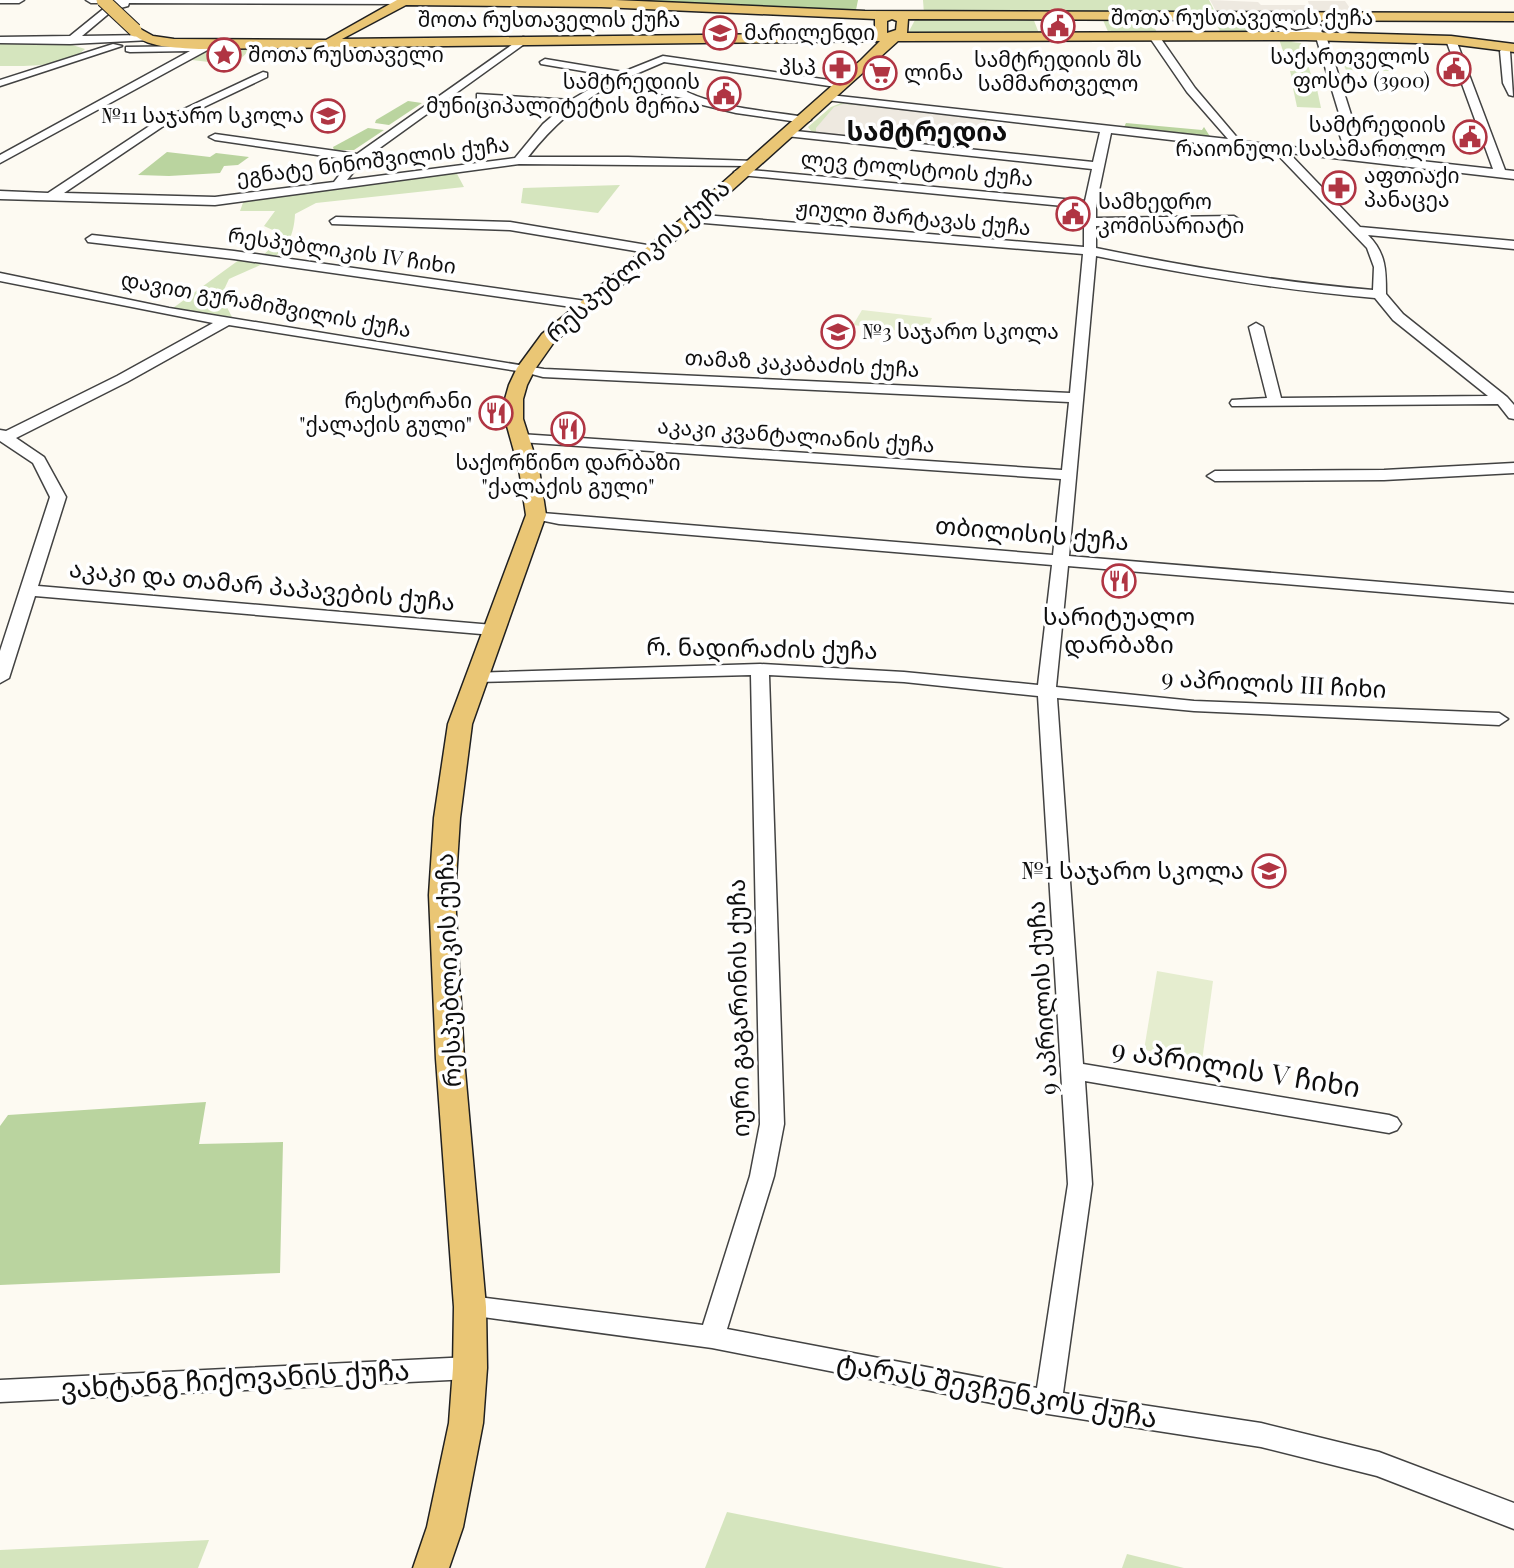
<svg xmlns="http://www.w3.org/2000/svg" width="1514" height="1568" viewBox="0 0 1514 1568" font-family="'Playfair Display','Noto Sans Georgian',serif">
	<rect width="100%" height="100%" fill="#fdfaf2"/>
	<!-- green -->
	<g fill="#d5e5be">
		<polygon points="923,0 1209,0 1216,14 924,14"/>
		<polygon points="916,18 1033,18 1040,36 907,35"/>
		<polygon points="1213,18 1252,18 1261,35 1222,35"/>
		<polygon points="1103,20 1150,20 1158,34 1109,34"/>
		<polygon points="1279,39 1301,40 1291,42 1301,43 1315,87 1294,86 1290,71 1294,71 1291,51 1283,51"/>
		<path d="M0,42h63l22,7c-19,19 -60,17 -85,17z"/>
		<polygon points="213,47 253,47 234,65 192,60"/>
		<polygon points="1339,55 1385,56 1393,71 1346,70"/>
		<polygon points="1293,88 1317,89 1321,108 1297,107"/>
		<polygon points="841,103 988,119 966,151 815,136 808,127 831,107"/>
		<path d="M456,172l8,15 -148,16 -21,11c-2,45 -31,48 -66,65l-8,17 11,21 -59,-9 70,-51 16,2 17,-16 1,-11 -13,-6 11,-15h-35l4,-11z"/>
		<polygon points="620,185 598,213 521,203 523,188"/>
		<polygon points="727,1512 1004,1568 705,1568"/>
		<polygon points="209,1540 198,1568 0,1568 0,1550"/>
		<polygon points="1127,1554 1184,1568 1122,1568"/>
	</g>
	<!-- forest -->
	<g fill="#bad49f">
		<polygon points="467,0 858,0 856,10"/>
		<polygon points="408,101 422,103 389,125 375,123 376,120"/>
		<polygon points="1126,123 1202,130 1204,127 1211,138 1123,129"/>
		<polygon points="368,128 384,130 354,150 334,150 333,147"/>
		<polygon points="167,152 210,157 216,153 249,157 238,165 224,166 220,173 169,176 138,175"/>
		<polygon points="206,1102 199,1144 283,1142 280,1273 0,1285 0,1126 8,1115"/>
	</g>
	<!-- pitch -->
	<g fill="#e5edcf">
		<polygon points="862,310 932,318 925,334 853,325"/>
		<polygon points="1157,971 1213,981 1202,1061 1144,1050"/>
	</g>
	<!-- plaza -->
	<g fill="#eee9e0">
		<polygon points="1210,0 1258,2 1261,5 1309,5 1308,1 1345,1 1352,11 1216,11"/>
		<polygon points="843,104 856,105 987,119 967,150 816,133 816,128 834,107"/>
	</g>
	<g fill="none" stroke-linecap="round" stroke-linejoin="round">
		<defs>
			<g id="minor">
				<polygon points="0,0 24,0 19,3 0,3"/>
				<polygon points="86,0 408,0 409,1 404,4 129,3 128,6 113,10 82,36 147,35 152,38 151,40 70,44 0,43 0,37 70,36 107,6 118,3 91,3"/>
				<path d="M1286,17l26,3 12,8 -3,3 5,5 28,88 -5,4 9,26 135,15 -47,-129 5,-3 5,3 49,130 9,1v8l-225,-26 71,74 154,14v8l-146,-14c18,18 18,35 18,59l17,20 104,83 7,8v14l-5,-1 -11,-14 -266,2 -2,-3 2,-3 35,-2 -18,-71 7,-4 7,4 18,71 207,-2 -95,-76 -18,-22c-95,-8 -185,-23 -279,-42l-27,300 445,37v10l-446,-37 -12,121 138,14 305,12 9,6 -9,6 -305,-14 -137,-13 26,366 306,51 8,3 4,6 -4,6 -8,3 -304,-52 7,103 -29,209 198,30 118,29 135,51v26l-137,-53 -116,-29 -213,-33 -336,-66 -251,-34 -4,-7 4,-7 9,-4 233,29 47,-149 10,-52 -9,-449 -275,7 -9,-5 3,-4 290,-9 144,8 134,13 14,-120 -493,-41 -29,-6 -2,-3 2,-3 523,43 8,-76 -541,-37 -7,-4 7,-4 542,36 7,-68 -526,-25 -19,-5 -295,-47 -102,57 -111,56 28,19 22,40 -28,89 455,39 9,5 -9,5 -458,-39 -26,82 -9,5v-32l50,-154 -17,-34 -33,-22v-11l6,1 111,-55 96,-53 -213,-42v-8l169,35 375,61 526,24 13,-139 -391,-32 -6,-4 6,-4 392,33v-39l-344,-33 -6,-3 6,-3 345,32 7,-32 -306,-33 -6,-3 6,-3 307,32 7,-30 -274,-32 -1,-2 5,-3 398,44 -41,-47 -37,-54 5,-3 4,1 36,52 45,53 106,12 -9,-26 5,-4 -26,-86 -3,-2 -23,1 -22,-9 6,-7zM1286,23l21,2 5,3 -16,3 -17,-5zM1111,133l164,19 92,96 7,19 -1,23c-94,-8 -185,-23 -277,-42v-22l138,-2 6,-4 -6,-4 -138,2v-13zM769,675l135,7 134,14 30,488 -31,204 -310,-59 47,-153 10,-52z"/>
				<path d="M523,37l4,1v4l-164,118 -16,20 168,-22 28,-34 21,-18 -83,-7 -4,-1v-4l94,6 41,-24 -71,-12 -1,-2 5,-3 78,13 40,-16 180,26 5,3 -5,3 -179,-26 -42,18 65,12c35,16 79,19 118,25l6,3 -6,3 -69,-10 -50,-12 -3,-3 -71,-14c-36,22 -58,40 -84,73h100l127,4v4l-4,1 -232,-2 -304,41 -215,-6v-8l48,2 106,-70 109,-51 4,1v4l-105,50 -98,66 151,4 119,-15 17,-22 -136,-20 -6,-3 6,-3 142,20z"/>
				<polygon points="209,42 213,43 213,47 0,163 0,155 190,51 130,52 126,51 126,47 200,46"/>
				<polygon points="113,44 122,46 0,86 0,80"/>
				<polygon points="1508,44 1513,47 1510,51 1513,96 1509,95 1503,83 1500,51"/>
				<polygon points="336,217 510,222 653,246 659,250 653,254 510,230 332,224 330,221"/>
				<polygon points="92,235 234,251 586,301 593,305 586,309 234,259 88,242 86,239"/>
				<polygon points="1514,463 1514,473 1384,480 1215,481 1207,476 1215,471 1384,470"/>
				<polygon points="470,1357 479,1360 483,1368 479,1376 470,1379 0,1402 0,1380"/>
			</g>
			<path id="major" d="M397,0h218l250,11 649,2v8l-606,-2 -1,14 399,-1 145,4 63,8v8l-63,-8 -145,-4 -408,1 -200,180 -144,121 -19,27 -8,16 -4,14v20l16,50 7,46 -74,209 -12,94 -5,77 9,164 22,248 1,61 -4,55 -20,104 -14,41h-36l14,-41 22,-104 4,-55 1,-61 -18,-248 -7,-164 5,-77 14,-94 78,-209 -7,-46 -14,-50v-20l4,-14 8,-17 25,-34 144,-119 175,-155 19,-19 -681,8c-24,-2 -53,0 -70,-19l6,-4 18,10 21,3 152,1zM406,5l195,2 274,12v14l-533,6zM892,19l5,2 -1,9 -9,3v-12z"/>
		</defs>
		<!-- minor casing -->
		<use href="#minor" stroke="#424242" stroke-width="3"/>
		<!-- major casing -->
		<use href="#major" stroke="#202020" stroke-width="3"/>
		<!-- minor -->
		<use href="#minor" fill="#fff" fill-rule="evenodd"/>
		<!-- major -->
		<use href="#major" fill="#eac675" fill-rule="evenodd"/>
		<defs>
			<polyline id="major-bridge" points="103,0 135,30"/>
		</defs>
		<!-- major-bridge casing -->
		<use href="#major-bridge" stroke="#202020" stroke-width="15" stroke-linecap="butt"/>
		<!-- major-bridge -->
		<use href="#major-bridge" stroke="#eac675" stroke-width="13"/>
	</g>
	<!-- icons -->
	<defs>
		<symbol id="civic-ring" viewBox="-11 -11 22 22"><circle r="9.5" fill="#fff" stroke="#b03543" stroke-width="1.5"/><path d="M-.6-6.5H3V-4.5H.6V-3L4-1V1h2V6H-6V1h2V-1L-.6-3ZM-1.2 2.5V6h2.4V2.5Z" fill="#b03543"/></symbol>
		<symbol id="school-ring" viewBox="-11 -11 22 22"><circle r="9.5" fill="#fff" stroke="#b03543" stroke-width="1.5"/><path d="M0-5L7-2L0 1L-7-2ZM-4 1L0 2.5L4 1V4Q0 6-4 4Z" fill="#b03543"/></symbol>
		<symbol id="sight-ring" viewBox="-11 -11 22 22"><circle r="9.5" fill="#fff" stroke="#b03543" stroke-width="1.5"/><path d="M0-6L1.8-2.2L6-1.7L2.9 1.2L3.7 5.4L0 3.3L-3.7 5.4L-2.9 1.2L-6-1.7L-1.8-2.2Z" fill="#b03543"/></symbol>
		<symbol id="pharmacy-ring" viewBox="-11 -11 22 22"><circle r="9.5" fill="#fff" stroke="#b03543" stroke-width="1.5"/><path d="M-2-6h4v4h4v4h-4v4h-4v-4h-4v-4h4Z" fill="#b03543"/></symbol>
		<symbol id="supermarket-ring" viewBox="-11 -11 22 22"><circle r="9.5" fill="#fff" stroke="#b03543" stroke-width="1.5"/><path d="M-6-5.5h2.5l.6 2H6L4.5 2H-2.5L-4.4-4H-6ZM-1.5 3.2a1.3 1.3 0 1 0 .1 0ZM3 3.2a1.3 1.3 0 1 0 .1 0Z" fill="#b03543"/></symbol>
		<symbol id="restaurant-ring" viewBox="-11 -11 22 22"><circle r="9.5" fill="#fff" stroke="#b03543" stroke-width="1.5"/><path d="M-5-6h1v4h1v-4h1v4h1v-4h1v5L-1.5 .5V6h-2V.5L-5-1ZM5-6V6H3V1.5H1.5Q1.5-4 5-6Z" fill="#b03543"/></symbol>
	</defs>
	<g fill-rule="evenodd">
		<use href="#civic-ring" x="1039" y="7" width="38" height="38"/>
		<use href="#school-ring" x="701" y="14" width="38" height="38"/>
		<use href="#sight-ring" x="205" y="36" width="38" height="38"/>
		<use href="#pharmacy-ring" x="821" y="49" width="38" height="38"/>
		<use href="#civic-ring" x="1435" y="50" width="38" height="38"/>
		<use href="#supermarket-ring" x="861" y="54" width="38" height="38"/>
		<use href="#civic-ring" x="705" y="75" width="38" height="38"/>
		<use href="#school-ring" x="309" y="97" width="38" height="38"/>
		<use href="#civic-ring" x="1451" y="118" width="38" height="38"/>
		<use href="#pharmacy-ring" x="1320" y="169" width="38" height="38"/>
		<use href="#civic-ring" x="1054" y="195" width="38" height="38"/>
		<use href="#school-ring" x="819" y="313" width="38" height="38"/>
		<use href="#restaurant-ring" x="477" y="394" width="38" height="38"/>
		<use href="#restaurant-ring" x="549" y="410" width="38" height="38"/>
		<use href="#restaurant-ring" x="1100" y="562" width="38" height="38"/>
		<use href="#school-ring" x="1250" y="852" width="38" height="38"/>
	</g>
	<g text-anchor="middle" stroke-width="7" stroke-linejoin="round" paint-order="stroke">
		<!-- far-street labels -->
		<g font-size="21" fill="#0f0f0f" stroke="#fff">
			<text x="1242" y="25">შოთა რუსთაველის ქუჩა</text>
			<text x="549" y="27">შოთა რუსთაველის ქუჩა</text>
			<text transform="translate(373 161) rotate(-7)" y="7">ეგნატე ნინოშვილის ქუჩა</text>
			<text transform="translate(917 169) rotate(5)" y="7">ლევ ტოლსტოის ქუჩა</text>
			<text transform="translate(913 218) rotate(5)" y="7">ჟიული შარტავას ქუჩა</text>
			<text transform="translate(342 251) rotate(8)" y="7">რესპუბლიკის IV ჩიხი</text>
			<text transform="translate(266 305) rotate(10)" y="7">დავით გურამიშვილის ქუჩა</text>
			<text transform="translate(802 364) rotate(3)" y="7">თამაზ კაკაბაძის ქუჩა</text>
			<text transform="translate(796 436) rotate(4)" y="7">აკაკი კვანტალიანის ქუჩა</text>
		</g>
		<!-- far-poi labels -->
		<g font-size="21" fill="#0f0f0f" stroke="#fff" text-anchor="start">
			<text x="744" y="40">მარილენდი</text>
			<text x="248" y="62">შოთა რუსთაველი</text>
			<text x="1430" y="64" text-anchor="end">საქართველოს<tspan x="1430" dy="24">ფოსტა (3900)</tspan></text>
			<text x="1058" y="67" text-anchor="middle">სამტრედიის შს<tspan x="1058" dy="24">სამმართველო</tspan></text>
			<text x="816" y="75" text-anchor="end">პსპ</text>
			<text x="904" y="80">ლინა</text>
			<text x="700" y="89" text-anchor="end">სამტრედიის<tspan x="700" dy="24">მუნიციპალიტეტის მერია</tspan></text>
			<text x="304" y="123" text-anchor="end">№11 საჯარო სკოლა</text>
			<text x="1446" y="132" text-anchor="end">სამტრედიის<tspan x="1446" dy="24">რაიონული სასამართლო</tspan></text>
			<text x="1364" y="183">აფთიაქი<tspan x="1364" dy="24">პანაცეა</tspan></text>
			<text x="1098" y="209">სამხედრო<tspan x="1098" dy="24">კომისარიატი</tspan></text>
			<text x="862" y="339">№3 საჯარო სკოლა</text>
			<text x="472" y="408" text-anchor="end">რესტორანი<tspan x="472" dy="24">"ქალაქის გული"</tspan></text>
			<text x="568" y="470" text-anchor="middle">საქორწინო დარბაზი<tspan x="568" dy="24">"ქალაქის გული"</tspan></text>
		</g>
		<!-- street labels -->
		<g font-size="24" fill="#0f0f0f" stroke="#fff">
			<text transform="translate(638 261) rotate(-41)" y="8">რესპუბლიკის ქუჩა</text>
			<text transform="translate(1032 534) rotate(5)" y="8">თბილისის ქუჩა</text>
			<text transform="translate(262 586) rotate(5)" y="8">აკაკი და თამარ პაპავების ქუჩა</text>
			<text transform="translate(762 649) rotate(1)" y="8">რ. ნადირაძის ქუჩა</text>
			<text transform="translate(1274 684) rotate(3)" y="8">9 აპრილის III ჩიხი</text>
			<text transform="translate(449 970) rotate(-92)" y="8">რესპუბლიკის ქუჩა</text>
			<text transform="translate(1043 998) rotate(-94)" y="8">9 აპრილის ქუჩა</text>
			<text transform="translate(739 1008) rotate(-91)" y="8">იური გაგარინის ქუჩა</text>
		</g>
		<!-- poi labels -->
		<g font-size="24" fill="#0f0f0f" stroke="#fff">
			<text x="1119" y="625">სარიტუალო<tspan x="1119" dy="28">დარბაზი</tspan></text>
			<text x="1244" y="879" text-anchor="end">№1 საჯარო სკოლა</text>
		</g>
		<!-- far-district labels -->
		<g font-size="26" font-weight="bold" fill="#0f0f0f" stroke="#fff">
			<text x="927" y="141">სამტრედია</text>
		</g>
		<!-- near-street labels -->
		<g font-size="28" fill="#0f0f0f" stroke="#fff">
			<text transform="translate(1236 1068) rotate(9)" y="10">9 აპრილის V ჩიხი</text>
			<text transform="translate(235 1379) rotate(-3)" y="10">ვახტანგ ჩიქოვანის ქუჩა</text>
			<text transform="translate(997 1390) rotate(10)" y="10">ტარას შევჩენკოს ქუჩა</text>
		</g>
	</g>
</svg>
